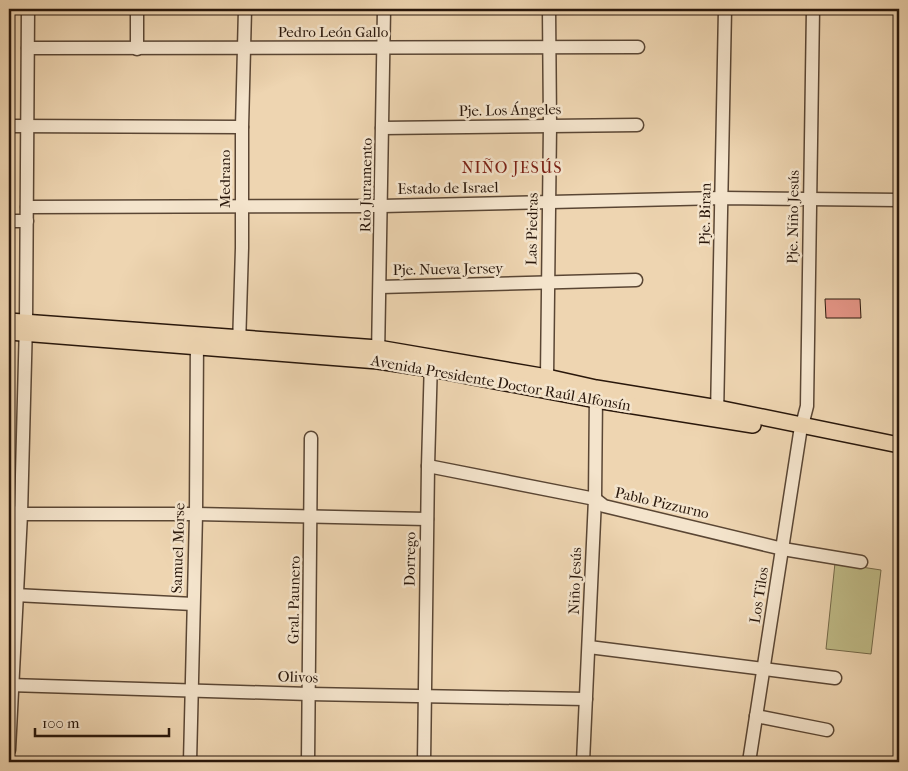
<svg xmlns="http://www.w3.org/2000/svg" width="908" height="771" viewBox="0 0 908 771" font-family="'IM FELL French Canon',serif">
	<rect width="100%" height="100%" fill="#eed5b1"/>
	<filter id="stains"><feTurbulence type="fractalNoise" baseFrequency=".004" numOctaves="4"/><feColorMatrix values="0 0 0 0 .2 0 0 0 0 .09 0 0 0 0 .02 0 0 0 .5 -.17"/></filter>
	<radialGradient id="worn" r=".72"><stop offset=".6" stop-color="#630" stop-opacity="0"/><stop offset="1" stop-color="#630" stop-opacity=".3"/></radialGradient>
	<!-- green -->
	<polygon fill="#bfbb87" stroke="#746949" points="835,563 881,570 871,654 826,649"/>
	<!-- building -->
	<polygon fill="#e69587" stroke="#29170b" points="825,299 860,299 861,318 826,318"/>
	<g fill="none" stroke-linecap="round" stroke-linejoin="round">
		<defs>
			<g id="minor">
				<polyline points="137,9 137,49"/>
				<polyline points="28,48 638,47"/>
				<polyline points="9,126 242,127"/>
				<polyline points="382,128 637,125"/>
				<polyline points="27,207 382,206 722,198 899,200"/>
				<polyline points="9,221 27,221"/>
				<polyline points="380,287 636,280"/>
				<polyline points="239,346 242,248 242,127 245,9"/>
				<polyline points="378,356 384,9"/>
				<polyline points="545,385 547,377 550,125 549,9"/>
				<polyline points="717,416 725,9"/>
				<polyline points="428,466 595,499 604,506 783,549 861,562"/>
				<polyline points="9,511 21,514 196,514 427,519"/>
				<polyline points="15,595 193,604"/>
				<polyline points="589,647 835,678"/>
				<polyline points="9,685 309,694 586,699"/>
				<polyline points="756,716 827,730"/>
				<polyline points="9,750 21,514 26,322 28,9"/>
				<polyline points="190,762 196,514 197,337"/>
				<polyline points="308,762 311,438"/>
				<polyline points="424,762 428,466 431,360"/>
				<polyline points="583,762 595,499 596,393"/>
				<polyline points="749,762 800,433 807,406 813,9"/>
			</g>
			<g id="major">
				<polyline points="9,321 378,348 547,377 596,388 718,408 899,445"/>
				<polyline points="9,332 378,361 431,369 596,400 753,425"/>
			</g>
		</defs>
		<!-- minor casing -->
		<use href="#minor" stroke="#5a4634" stroke-width="15"/>
		<!-- major casing -->
		<use href="#major" stroke="#29170b" stroke-width="18"/>
		<!-- minor -->
		<use href="#minor" stroke="#f4e4cc" stroke-width="12"/>
		<!-- major -->
		<use href="#major" stroke="#eed5b1" stroke-width="15"/>
	</g>
	<g text-anchor="middle" stroke-width="5" stroke-linejoin="round" paint-order="stroke">
		<!-- street labels -->
		<g font-size="15" fill="#29170b" stroke="#f4e4cc">
			<text x="333" y="37">Pedro León Gallo</text>
			<text transform="translate(510 110) rotate(-1)" y="5">Pje. Los Ángeles</text>
			<text transform="translate(225 179) rotate(-90)" y="5">Medrano</text>
			<text transform="translate(366 185) rotate(-89)" y="5">Rio Juramento</text>
			<text transform="translate(448 188) rotate(-1)" y="5">Estado de Israel</text>
			<text transform="translate(705 214) rotate(-89)" y="5">Pje. Biran</text>
			<text transform="translate(793 217) rotate(-89)" y="5">Pje. Niño Jesús</text>
			<text transform="translate(532 229) rotate(-89)" y="5">Las Piedras</text>
			<text transform="translate(448 269) rotate(-1)" y="5">Pje. Nueva Jersey</text>
			<text transform="translate(501 383) rotate(10)" y="5">Avenida Presidente Doctor Raúl Alfonsín</text>
			<text transform="translate(662 503) rotate(13)" y="5">Pablo Pizzurno</text>
			<text transform="translate(178 548) rotate(-88)" y="5">Samuel Morse</text>
			<text transform="translate(410 559) rotate(-89)" y="5">Dorrego</text>
			<text transform="translate(575 581) rotate(-88)" y="5">Niño Jesús</text>
			<text transform="translate(759 595) rotate(-81)" y="5">Los Tilos</text>
			<text transform="translate(294 600) rotate(-89)" y="5">Gral. Paunero</text>
			<text transform="translate(298 677) rotate(2)" y="5">Olivos</text>
		</g>
		<!-- neighbourhood labels -->
		<g font-size="16" letter-spacing="1" fill="#7a1f14" stroke="#f4e4cc">
			<text x="512" y="173">NIÑO JESÚS</text>
		</g>
	</g>
	<!-- margin -->
	<rect width="908" height="771" fill="none" stroke="#eed5b1" stroke-width="30"/>
	<rect x="10" y="10" width="888" height="751" fill="none" stroke="#29170b" stroke-width="2.5"/>
	<rect x="15" y="15" width="878" height="741" fill="none" stroke="#29170b"/>
	<!-- scale -->
	<path d="M35 728v8h134v-8" fill="none" stroke="#29170b" stroke-width="2.5"/>
	<text x="42" y="728" font-size="15" fill="#29170b" stroke="#f4e4cc" stroke-width="4" paint-order="stroke">100 m</text>
	<rect width="100%" height="100%" filter="url(#stains)"/>
	<rect width="100%" height="100%" fill="url(#worn)"/>
</svg>
